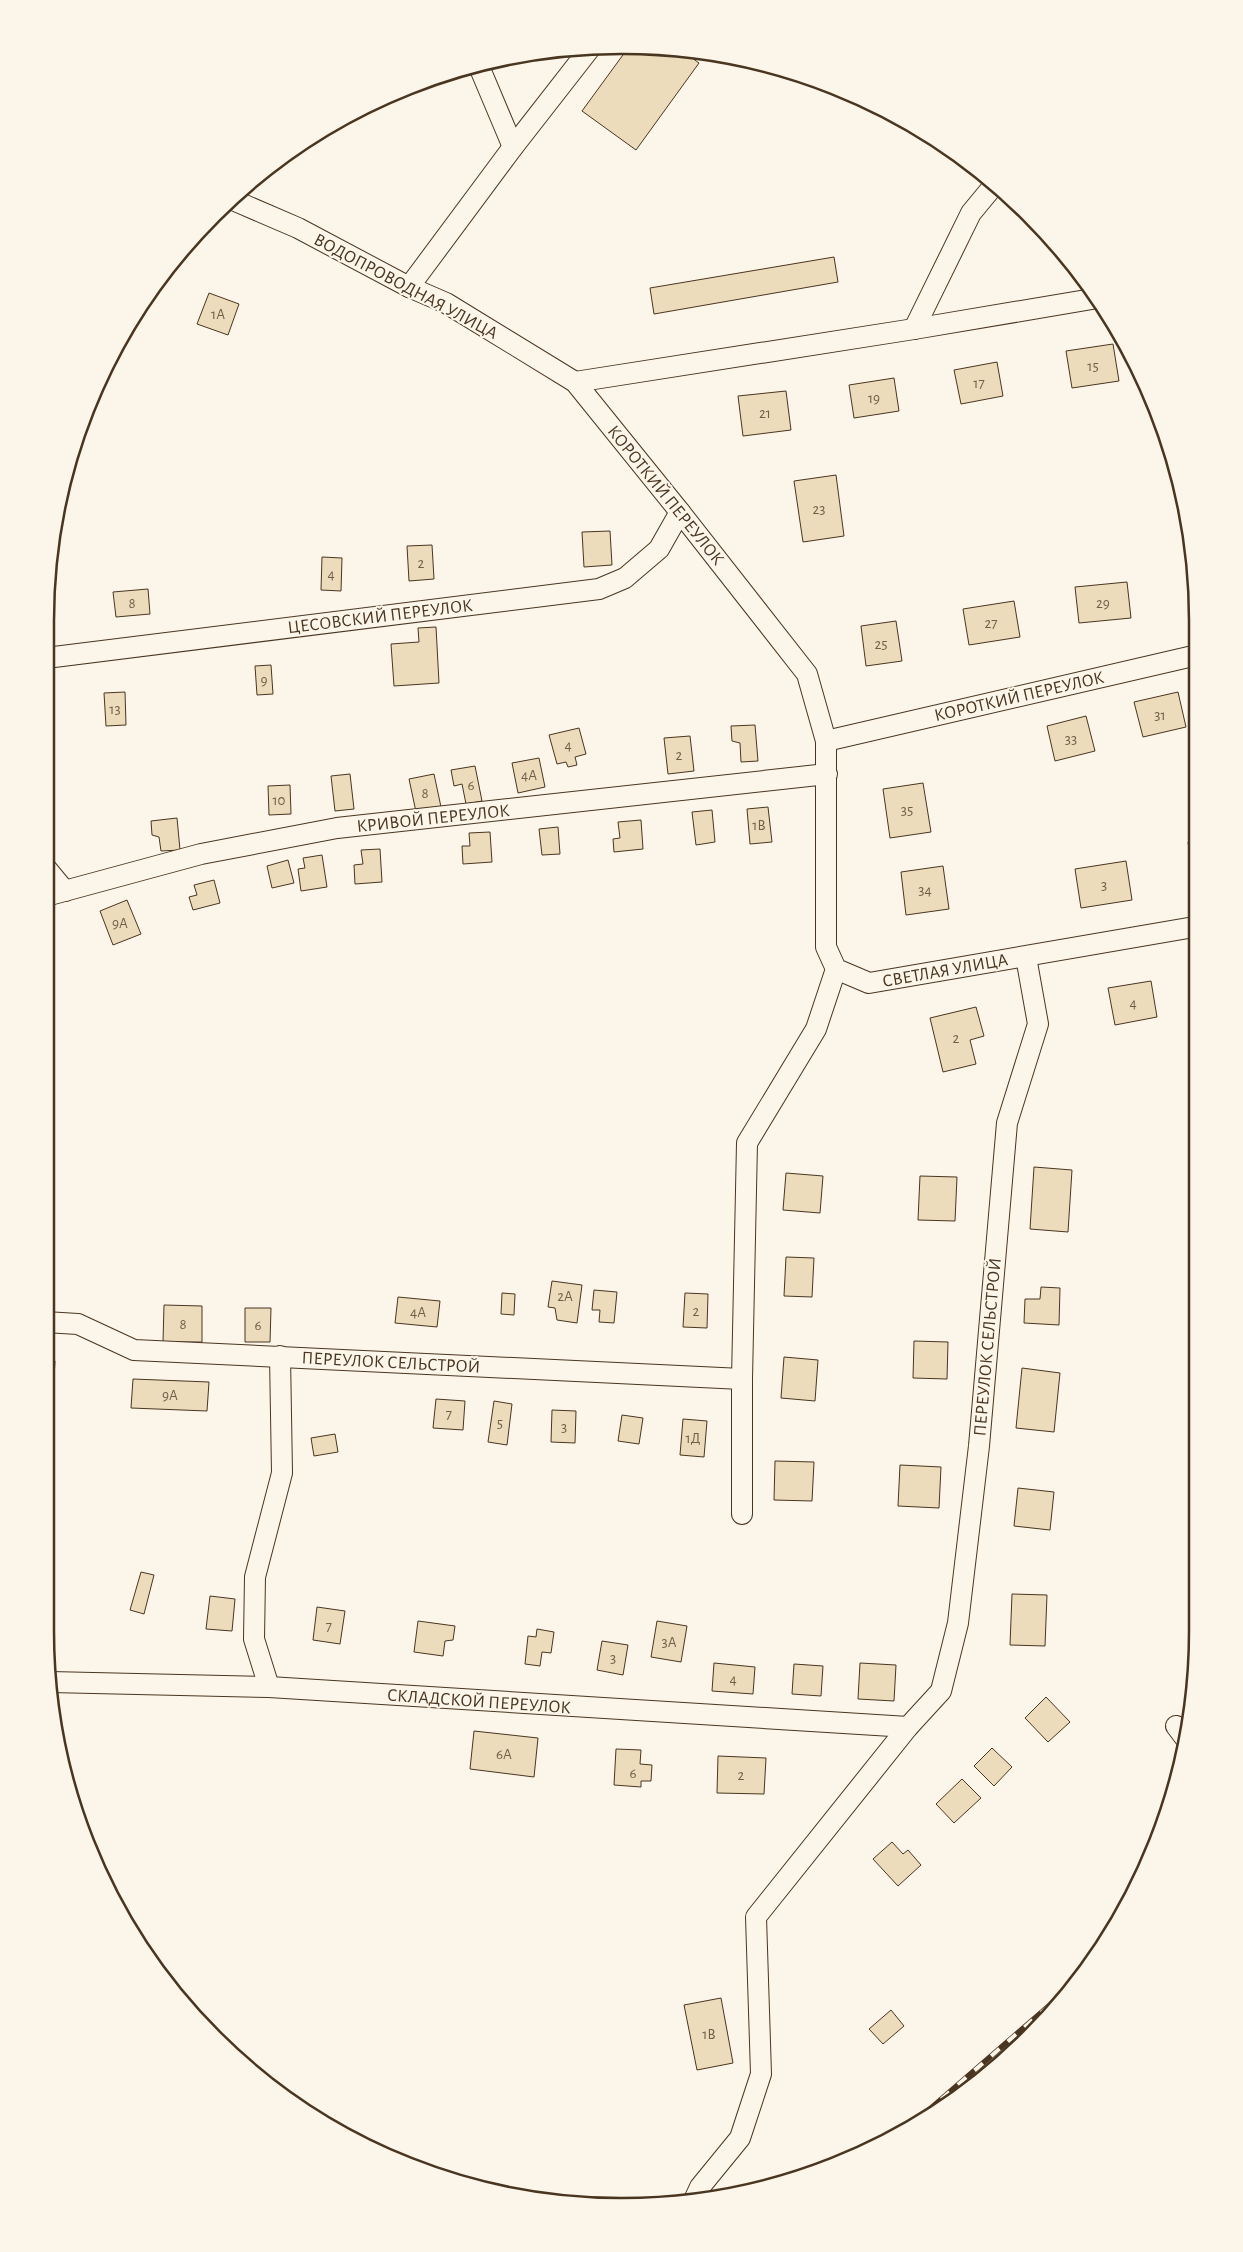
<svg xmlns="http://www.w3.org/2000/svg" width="1243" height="2252" viewBox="0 0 1243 2252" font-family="'Alegreya Sans',sans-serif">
	<rect width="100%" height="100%" fill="#fbf6e9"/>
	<!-- building -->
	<g fill="#ecdcbc" stroke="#4a3520">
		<polygon points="628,48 680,49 699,63 636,150 582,111"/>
		<polygon points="834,257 838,282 654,314 650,288"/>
		<polygon points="209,293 239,304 228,335 197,324"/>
		<polygon points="1113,344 1119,381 1072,388 1066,351"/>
		<polygon points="997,362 1003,396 961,404 954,370"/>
		<polygon points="894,378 899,411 854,418 849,385"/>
		<polygon points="786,391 791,430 743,436 738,396"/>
		<polygon points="836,475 844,536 803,542 794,481"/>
		<polygon points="610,531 612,565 584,567 582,532"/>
		<polygon points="432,545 434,579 409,581 407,546"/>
		<polygon points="322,557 342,558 341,591 321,590"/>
		<polygon points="1127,582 1131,618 1079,623 1075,587"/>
		<polygon points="148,589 150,614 116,617 113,592"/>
		<polygon points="1014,601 1020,637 969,645 963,609"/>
		<polygon points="896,621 902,661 866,666 861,626"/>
		<polygon points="436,627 439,683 394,686 391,644 419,642 418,628"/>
		<polygon points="271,665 273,694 257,695 255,666"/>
		<polygon points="125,692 126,725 106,726 104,693"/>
		<polygon points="1178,692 1186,727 1143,737 1134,702"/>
		<polygon points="1086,716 1095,751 1055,761 1047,726"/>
		<polygon points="755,725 758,761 741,762 740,743 732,741 731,726"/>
		<polygon points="579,728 586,754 575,757 577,765 568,767 566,762 557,764 549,735"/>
		<polygon points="690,736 694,771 668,774 664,738"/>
		<polygon points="539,758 545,787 518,793 512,763"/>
		<polygon points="475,766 482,801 466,804 462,784 454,786 451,770"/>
		<polygon points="350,774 354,809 335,811 331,776"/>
		<polygon points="434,774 441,807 416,812 409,779"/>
		<polygon points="923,783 931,832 890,838 883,789"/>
		<polygon points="290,785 291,814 269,815 268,786"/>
		<polygon points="768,807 772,842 750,844 747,809"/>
		<polygon points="712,810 715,842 696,845 692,812"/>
		<polygon points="177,818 180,850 161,851 159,837 152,835 151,821"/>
		<polygon points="641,820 643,849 614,852 613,839 620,838 618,822"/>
		<polygon points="558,827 560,854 542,855 539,829"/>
		<polygon points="490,832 492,862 463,864 462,846 470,846 469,833"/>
		<polygon points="1194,841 1194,887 1188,842"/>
		<polygon points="380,849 382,882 355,884 354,865 363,864 361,850"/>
		<polygon points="322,855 327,887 301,891 298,869 305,868 303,858"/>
		<polygon points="288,860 294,883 272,888 267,866"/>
		<polygon points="1126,861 1132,900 1081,908 1075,869"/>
		<polygon points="943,866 949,909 906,915 901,872"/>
		<polygon points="214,880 220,903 193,910 189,897 197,895 194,885"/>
		<polygon points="127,900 141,934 113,945 100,911"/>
		<polygon points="1151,981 1157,1017 1115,1025 1108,988"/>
		<polygon points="976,1007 984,1036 970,1040 976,1064 943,1072 930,1018"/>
		<polygon points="1034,1167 1072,1170 1068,1232 1030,1229"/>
		<polygon points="786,1173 823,1176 820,1213 783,1210"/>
		<polygon points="920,1176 957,1177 955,1221 918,1220"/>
		<polygon points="786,1257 814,1258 812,1297 784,1296"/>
		<polygon points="552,1281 582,1285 577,1323 557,1320 555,1308 548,1307"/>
		<polygon points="1041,1287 1060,1288 1059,1325 1024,1323 1025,1299 1040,1299"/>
		<polygon points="594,1290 617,1292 614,1323 599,1322 600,1310 592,1310"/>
		<polygon points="502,1293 515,1294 514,1315 501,1314"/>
		<polygon points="685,1293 708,1294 707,1328 683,1327"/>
		<polygon points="398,1297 440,1301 437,1327 395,1323"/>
		<polygon points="164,1305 202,1306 202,1342 163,1342"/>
		<polygon points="245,1308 271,1308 270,1342 245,1342"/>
		<polygon points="914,1341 948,1342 947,1379 913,1378"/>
		<polygon points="784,1357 818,1360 815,1401 781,1398"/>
		<polygon points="45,1361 55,1361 53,1394 45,1394"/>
		<polygon points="1022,1368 1060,1373 1054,1432 1016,1428"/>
		<polygon points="133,1379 209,1382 207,1411 131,1408"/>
		<polygon points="436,1399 465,1401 463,1430 433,1428"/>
		<polygon points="494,1401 512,1404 507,1445 488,1442"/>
		<polygon points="552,1410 576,1411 575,1443 551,1442"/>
		<polygon points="622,1415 643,1418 639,1444 618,1441"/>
		<polygon points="683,1419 707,1421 704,1457 680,1455"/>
		<polygon points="335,1434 338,1452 314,1456 311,1438"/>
		<polygon points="775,1461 814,1462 812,1501 774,1500"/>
		<polygon points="900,1465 941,1467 939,1508 898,1506"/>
		<polygon points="1018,1488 1054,1492 1050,1530 1014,1526"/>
		<polygon points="141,1572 154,1575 144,1614 130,1610"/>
		<polygon points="1012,1594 1047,1595 1045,1646 1010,1645"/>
		<polygon points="210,1596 235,1599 232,1631 206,1629"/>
		<polygon points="317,1607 345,1611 340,1644 313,1640"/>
		<polygon points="418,1621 455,1626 453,1640 445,1641 443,1656 414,1652"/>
		<polygon points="657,1621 687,1626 681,1662 651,1657"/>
		<polygon points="537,1629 554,1632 551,1653 542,1652 540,1666 525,1664 528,1636 536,1637"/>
		<polygon points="602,1641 628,1645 623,1675 597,1670"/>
		<polygon points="714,1663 755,1667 753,1694 712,1691"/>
		<polygon points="860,1663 896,1665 894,1701 858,1699"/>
		<polygon points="794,1664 823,1666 821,1696 792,1694"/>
		<polygon points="1046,1697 1070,1722 1048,1742 1025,1718"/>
		<polygon points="474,1731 538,1738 534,1777 470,1769"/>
		<polygon points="992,1748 1012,1767 994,1786 974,1766"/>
		<polygon points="616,1749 641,1750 640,1764 652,1765 651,1781 641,1781 641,1787 614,1785"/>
		<polygon points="718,1756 766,1758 764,1794 717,1793"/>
		<polygon points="962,1779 981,1798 954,1823 936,1804"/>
		<polygon points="892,1842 903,1854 908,1850 921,1865 898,1886 873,1859"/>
		<polygon points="721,1998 733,2063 697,2070 684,2005"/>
		<polygon points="891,2010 904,2026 883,2044 869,2029"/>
		<polygon points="498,2184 531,2193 530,2197 496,2191"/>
	</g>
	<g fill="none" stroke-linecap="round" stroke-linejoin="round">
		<defs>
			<g id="minor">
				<polyline points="478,64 513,147"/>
				<polyline points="233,200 298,228 409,287 446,303 575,382 680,512 807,674 826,741 1193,656"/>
				<polyline points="409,287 513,147 591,47"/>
				<polyline points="914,329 971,213 995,184"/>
				<polyline points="575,382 914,329 1098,298"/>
				<polyline points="46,658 599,589 625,578 659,549 680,512"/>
				<polyline points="826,741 826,947 836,969 869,983 1194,927"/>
				<polyline points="46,868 65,891"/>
				<polyline points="46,896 201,854 337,828 827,774"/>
				<polyline points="45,1322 78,1324 134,1350 742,1379"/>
				<polyline points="742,1514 742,1379 747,1143 816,1029 836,969"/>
				<polyline points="50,1682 269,1687 908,1727"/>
				<polyline points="269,1687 254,1639 255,1577 282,1473 280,1356"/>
				<polyline points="1176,1726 1185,1738"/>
				<polyline points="694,2200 700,2187 740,2138 761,2074 756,1917 908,1727 941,1691 958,1623 979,1446 1007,1123 1038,1024 1026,957"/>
			</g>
		</defs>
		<!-- minor casing -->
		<use href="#minor" stroke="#4a3520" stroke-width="22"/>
		<!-- minor -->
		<use href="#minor" stroke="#fbf6e9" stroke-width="20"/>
		<defs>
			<polyline id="rail" points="908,2128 1080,1979"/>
		</defs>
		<!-- rail casing -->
		<use href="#rail" stroke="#4a3520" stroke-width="5.5"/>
		<!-- rail -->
		<use href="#rail" stroke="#fbf6e9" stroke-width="4" stroke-dasharray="11" stroke-linecap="butt"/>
	</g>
	<g text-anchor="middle" stroke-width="4" stroke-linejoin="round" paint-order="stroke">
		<!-- number labels -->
		<g font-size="15" fill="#725f47">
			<text x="218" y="319">1А</text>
			<text x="1093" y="371">15</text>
			<text x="979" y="388">17</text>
			<text x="874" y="403">19</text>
			<text x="765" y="418">21</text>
			<text x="819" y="514">23</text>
			<text x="421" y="568">2</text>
			<text x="331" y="579">4</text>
			<text x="132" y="608">8</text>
			<text x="1103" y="608">29</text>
			<text x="991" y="628">27</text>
			<text x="881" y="649">25</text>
			<text x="264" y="685">9</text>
			<text x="115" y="714">13</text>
			<text x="1160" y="720">31</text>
			<text x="1071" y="744">33</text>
			<text x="568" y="750">4</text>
			<text x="679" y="760">2</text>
			<text x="529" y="780">4А</text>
			<text x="471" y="790">6</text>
			<text x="425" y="798">8</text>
			<text x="279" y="805">10</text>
			<text x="907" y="815">35</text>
			<text x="759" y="830">1В</text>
			<text x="1104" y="890">3</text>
			<text x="925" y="895">34</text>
			<text x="120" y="928">9А</text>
			<text x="1133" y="1008">4</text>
			<text x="956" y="1043">2</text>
			<text x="565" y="1301">2А</text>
			<text x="696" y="1316">2</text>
			<text x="418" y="1317">4А</text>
			<text x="183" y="1329">8</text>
			<text x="258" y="1330">6</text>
			<text x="170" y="1400">9А</text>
			<text x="449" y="1419">7</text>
			<text x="500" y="1428">5</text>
			<text x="564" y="1432">3</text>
			<text x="693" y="1443">1Д</text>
			<text x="329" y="1631">7</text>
			<text x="669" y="1647">3А</text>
			<text x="613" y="1663">3</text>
			<text x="733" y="1684">4</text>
			<text x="504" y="1759">6А</text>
			<text x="633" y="1778">6</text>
			<text x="741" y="1780">2</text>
			<text x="709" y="2039">1В</text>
		</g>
		<!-- street labels -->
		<g font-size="18" fill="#4a3520" stroke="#fbf6e9">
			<text transform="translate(406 286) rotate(28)" y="6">ВОДОПРОВОДНАЯ УЛИЦА</text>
			<text transform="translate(666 495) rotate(51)" y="6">КОРОТКИЙ ПЕРЕУЛОК</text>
			<text transform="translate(380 616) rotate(-7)" y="6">ЦЕСОВСКИЙ ПЕРЕУЛОК</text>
			<text transform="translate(1019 696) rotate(-13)" y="6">КОРОТКИЙ ПЕРЕУЛОК</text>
			<text transform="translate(433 818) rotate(-6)" y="6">КРИВОЙ ПЕРЕУЛОК</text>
			<text transform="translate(945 970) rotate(-10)" y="6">СВЕТЛАЯ УЛИЦА</text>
			<text transform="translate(987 1347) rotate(-85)" y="6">ПЕРЕУЛОК СЕЛЬСТРОЙ</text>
			<text transform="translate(391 1362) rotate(3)" y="6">ПЕРЕУЛОК СЕЛЬСТРОЙ</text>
			<text transform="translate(479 1701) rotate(4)" y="6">СКЛАДСКОЙ ПЕРЕУЛОК</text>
		</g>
	</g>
	<!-- crop -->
	<path d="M0 0H1243V2252H0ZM621 54H622A567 567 0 0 1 1189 621V1631A567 567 0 0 1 622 2198H621A567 567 0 0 1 54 1631V621A567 567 0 0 1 621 54Z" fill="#fbf6e9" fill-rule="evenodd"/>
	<path fill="none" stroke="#4a3520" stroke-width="2.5" d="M621 54H622A567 567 0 0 1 1189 621V1631A567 567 0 0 1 622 2198H621A567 567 0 0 1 54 1631V621A567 567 0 0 1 621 54Z"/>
</svg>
